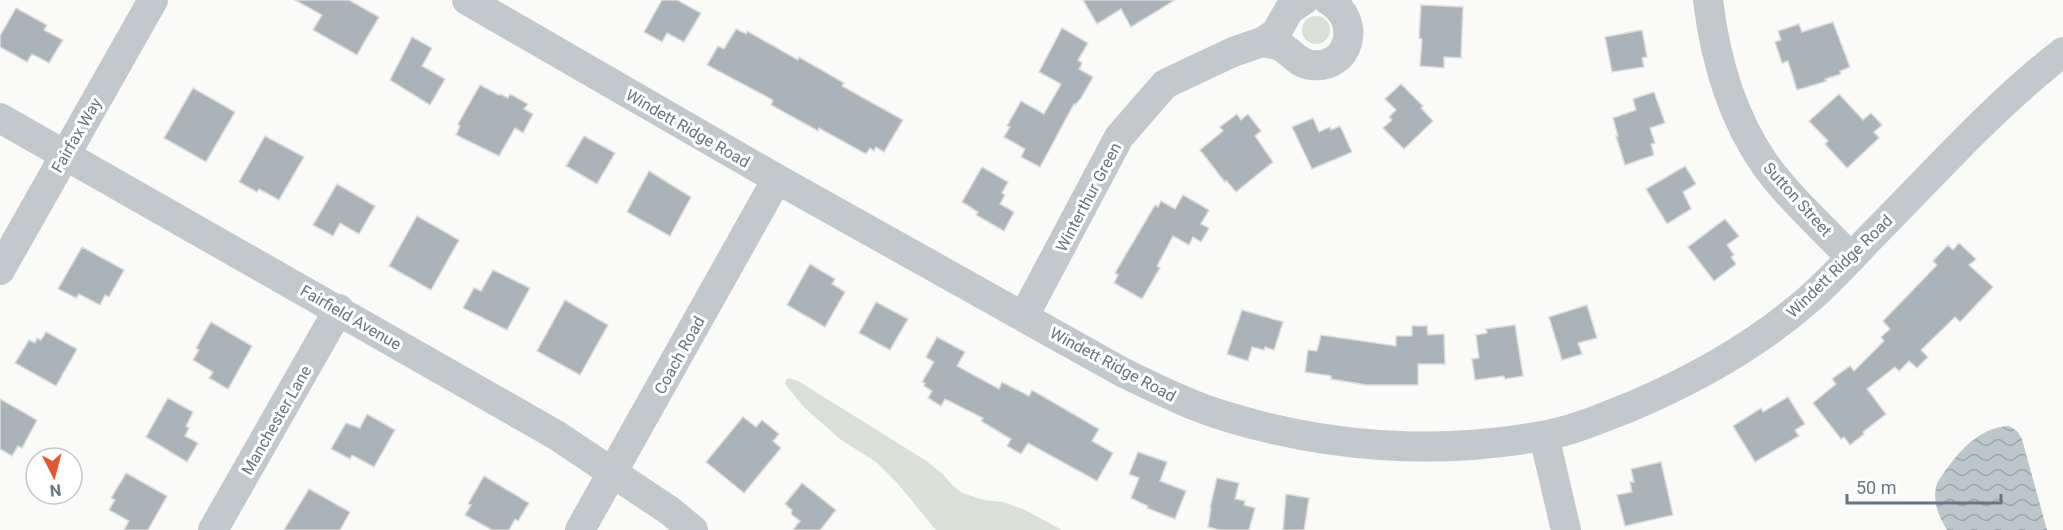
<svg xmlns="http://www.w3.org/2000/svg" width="2063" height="530" viewBox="0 0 2063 530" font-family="Roboto,sans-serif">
	<defs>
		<pattern id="water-waves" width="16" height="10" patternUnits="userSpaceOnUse" patternTransform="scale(1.5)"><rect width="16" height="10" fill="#bbc7cb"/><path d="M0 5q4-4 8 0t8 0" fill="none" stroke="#9ca6aa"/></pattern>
	</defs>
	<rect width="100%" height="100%" fill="#fafaf8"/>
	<!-- grass -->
	<g fill="#dadfd7">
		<circle cx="1316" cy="30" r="14"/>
		<polygon points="789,378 798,381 925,460 944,475 951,484 962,493 984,500 1003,502 1025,510 1062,530 936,530 898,484 876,462 840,439 805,408 785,384 786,380"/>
	</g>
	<!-- water -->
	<path fill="url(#water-waves)" d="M2009,426l8,5 5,8 25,91h-100c-9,-15 -15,-29 -10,-47 16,-25 39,-56 72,-57z"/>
	<!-- building -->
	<g fill="#aab3b9" stroke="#dcdcda" stroke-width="1.5">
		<polygon points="295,0 349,0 379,17 357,55 313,30 322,15"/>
		<polygon points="662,0 677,0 701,13 684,42 667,33 662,42 644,32"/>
		<polygon points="1083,0 1175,0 1131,27 1121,9 1097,24"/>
		<polygon points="1421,5 1463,7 1461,58 1444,57 1444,68 1420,66 1422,39 1419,38"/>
		<polygon points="16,8 47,25 44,30 63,40 49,63 32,54 27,62 0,47 0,36"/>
		<polygon points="1833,22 1850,67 1840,71 1841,74 1825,79 1827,81 1797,90 1788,61 1782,63 1775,42 1781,40 1778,31 1799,24 1802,32"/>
		<polygon points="1062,28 1088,43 1078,60 1082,63 1079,69 1093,77 1081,98 1075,105 1074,104 1040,167 1021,157 1025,149 1004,137 1010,127 1007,126 1021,101 1044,114 1061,84 1039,72"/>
		<polygon points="736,29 746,34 747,31 798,60 799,57 844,83 842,86 903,120 884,152 876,147 874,151 870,148 866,154 819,128 818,131 771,105 773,100 707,65 718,46 724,49"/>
		<polygon points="1642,30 1647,57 1642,58 1644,67 1612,72 1605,37"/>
		<polygon points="412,37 432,48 422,66 445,79 430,105 390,80"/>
		<polygon points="1401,84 1423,106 1421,108 1433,121 1404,149 1383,128 1392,120 1389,117 1396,110 1385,99"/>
		<polygon points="480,85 499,95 500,94 508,98 510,94 528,104 524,109 533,114 523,133 515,128 499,156 456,135 460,126 458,124"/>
		<polygon points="193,88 235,112 206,162 164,138"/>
		<polygon points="1654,92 1665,123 1650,128 1655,143 1651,144 1654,155 1625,165 1616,136 1618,136 1613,118 1636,110 1633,99"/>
		<polygon points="1839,94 1863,120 1871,113 1882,125 1874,132 1879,138 1847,168 1825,144 1828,141 1809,121"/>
		<polygon points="1237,114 1241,120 1248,114 1261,131 1255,136 1273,162 1236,192 1226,180 1225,182 1200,150 1223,131 1220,127"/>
		<polygon points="1313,118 1319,132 1330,127 1331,130 1340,126 1352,152 1312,169 1292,127"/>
		<polygon points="265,136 304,157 279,200 259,189 257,192 239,182"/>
		<polygon points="584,136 615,153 597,184 566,166"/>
		<polygon points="1685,166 1696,184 1683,192 1691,209 1667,224 1646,189"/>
		<polygon points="982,167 1008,182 1002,193 1005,195 1000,204 1014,212 1004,231 976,215 978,212 962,202"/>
		<polygon points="649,171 691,197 670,236 627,212"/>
		<polygon points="337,184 375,206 359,234 340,223 333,236 313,225"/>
		<polygon points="1183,195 1209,210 1201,224 1209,228 1201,242 1193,237 1189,245 1173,236 1157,266 1160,268 1142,299 1114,283 1118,275 1115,273 1155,205 1158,207 1161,201 1175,209"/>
		<polygon points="417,216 459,240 431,290 389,266"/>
		<polygon points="1725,219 1739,236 1727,245 1734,255 1731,257 1736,264 1714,281 1688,247"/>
		<polygon points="1959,243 1976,259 1969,265 1993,287 1960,322 1955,317 1921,350 1928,357 1917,368 1909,361 1899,371 1895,367 1867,389 1886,414 1863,432 1864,434 1850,445 1844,437 1841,439 1813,403 1836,384 1832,379 1850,366 1854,371 1884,341 1881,337 1890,329 1883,321 1937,265 1933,261 1948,245 1953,250"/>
		<polygon points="82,247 124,270 109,297 105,295 100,305 79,294 76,298 58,289"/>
		<polygon points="810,264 835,279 832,284 845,292 825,327 787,305"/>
		<polygon points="493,270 530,288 507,330 463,308 474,288 481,291"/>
		<polygon points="565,300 608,325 580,375 537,351"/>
		<polygon points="876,302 908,319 890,350 859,333"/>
		<polygon points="1587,305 1597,338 1578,343 1582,354 1562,360 1549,317"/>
		<polygon points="1242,310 1283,322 1274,350 1265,347 1264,350 1252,347 1248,361 1227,354"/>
		<polygon points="211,322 252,346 228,389 209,378 213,372 193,360 199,350 196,348"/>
		<polygon points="1515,325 1523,376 1505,379 1504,376 1475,380 1472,359 1479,358 1476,335 1487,333 1486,329"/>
		<polygon points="1412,326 1427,326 1428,335 1444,334 1445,364 1418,364 1418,385 1366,385 1331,379 1331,376 1305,372 1308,350 1317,351 1321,335 1396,346 1396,336 1412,336"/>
		<polygon points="46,332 77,349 56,386 15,363 29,340 35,343 37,338 41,340"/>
		<polygon points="937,337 965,352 957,366 999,389 1002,382 1029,396 1032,390 1099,429 1092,441 1113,453 1097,481 1028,443 1021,454 1007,446 1011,439 981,421 983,418 945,399 941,406 928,398 932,391 924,386 925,383 922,382 934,362 926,357"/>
		<polygon points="1788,397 1805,424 1795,430 1799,436 1755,462 1733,426 1761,408 1763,412"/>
		<polygon points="168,398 193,412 186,426 189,428 185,436 198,443 187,462 146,437"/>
		<polygon points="0,399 37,420 22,448 18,446 12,456 0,449"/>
		<polygon points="367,414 395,430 374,467 352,455 350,459 331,449 346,423 360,428"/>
		<polygon points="743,417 756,427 762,420 779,434 773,441 781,448 744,493 706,462"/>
		<polygon points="1138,452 1167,462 1160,481 1186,491 1175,519 1147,508 1148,506 1131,498 1139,478 1129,474"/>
		<polygon points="1661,462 1673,515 1625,526 1617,495 1632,492 1630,482 1634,482 1631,469"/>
		<polygon points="126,473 167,496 148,530 124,530 129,521 109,510 115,500 111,498"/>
		<polygon points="484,476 529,503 518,521 515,519 509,530 492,530 465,515 471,505 468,504"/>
		<polygon points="1217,478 1239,483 1235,499 1245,501 1244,505 1255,508 1249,530 1220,530 1208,527 1211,508 1210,508"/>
		<polygon points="802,483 836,510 820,530 793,530 800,521 791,514 792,510 785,504"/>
		<polygon points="309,489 350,512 340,530 284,530"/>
		<polygon points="1286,494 1309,498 1304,530 1283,530"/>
	</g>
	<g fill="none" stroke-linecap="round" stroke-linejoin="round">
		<!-- minor -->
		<g stroke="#c3c8cc" stroke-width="30">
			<path d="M467,0l310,179 345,193c35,17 69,34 106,45 101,31 210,38 314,19 30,-5 60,-18 88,-29 64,-27 125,-61 178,-107 20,-17 39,-38 58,-58 64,-64 125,-134 197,-190"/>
			<path d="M1708,0c7,58 23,115 56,163 23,33 59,65 87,95"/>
			<path d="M1262,42c5,1 13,2 18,4 12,6 17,17 31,19 39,5 52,-45 17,-65"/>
			<polyline points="0,118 556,435 670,511 693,530"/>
			<polyline points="0,270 153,0"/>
			<polyline points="1024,316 1119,137 1165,84 1233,52 1262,42 1276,33 1289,10 1304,0"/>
			<polyline points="1544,436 1566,530"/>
			<polyline points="213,530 339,309"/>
			<polyline points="580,530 777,179"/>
		</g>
	</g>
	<g text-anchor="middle" stroke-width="6" stroke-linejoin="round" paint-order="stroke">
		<!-- street labels -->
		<g font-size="16" fill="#657683" stroke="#fff">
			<text transform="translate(688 128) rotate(30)" y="6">Windett Ridge Road</text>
			<text transform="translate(76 135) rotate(-60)" y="6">Fairfax Way</text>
			<text transform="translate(1088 197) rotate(-62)" y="6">Winterthur Green</text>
			<text transform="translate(1798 199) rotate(48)" y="6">Sutton Street</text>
			<text transform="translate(1839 266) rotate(-44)" y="6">Windett Ridge Road</text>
			<text transform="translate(351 317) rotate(30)" y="6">Fairfield Avenue</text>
			<text transform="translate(679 355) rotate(-61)" y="6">Coach Road</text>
			<text transform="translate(1113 364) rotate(28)" y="6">Windett Ridge Road</text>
			<text transform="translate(276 420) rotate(-60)" y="6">Manchester Lane</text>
		</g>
	</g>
	<!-- north arrow -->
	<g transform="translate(54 476) rotate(174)"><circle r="28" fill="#ffffff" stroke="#c1c8cd" stroke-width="1.5"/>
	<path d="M0-4.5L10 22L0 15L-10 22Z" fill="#e4572e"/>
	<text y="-9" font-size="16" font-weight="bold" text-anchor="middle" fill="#657683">N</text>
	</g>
	<!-- scale -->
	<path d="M1847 494v9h154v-9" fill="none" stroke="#657683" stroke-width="3"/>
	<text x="1856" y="494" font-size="18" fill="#657683" stroke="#ffffff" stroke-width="4.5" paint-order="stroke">50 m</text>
</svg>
